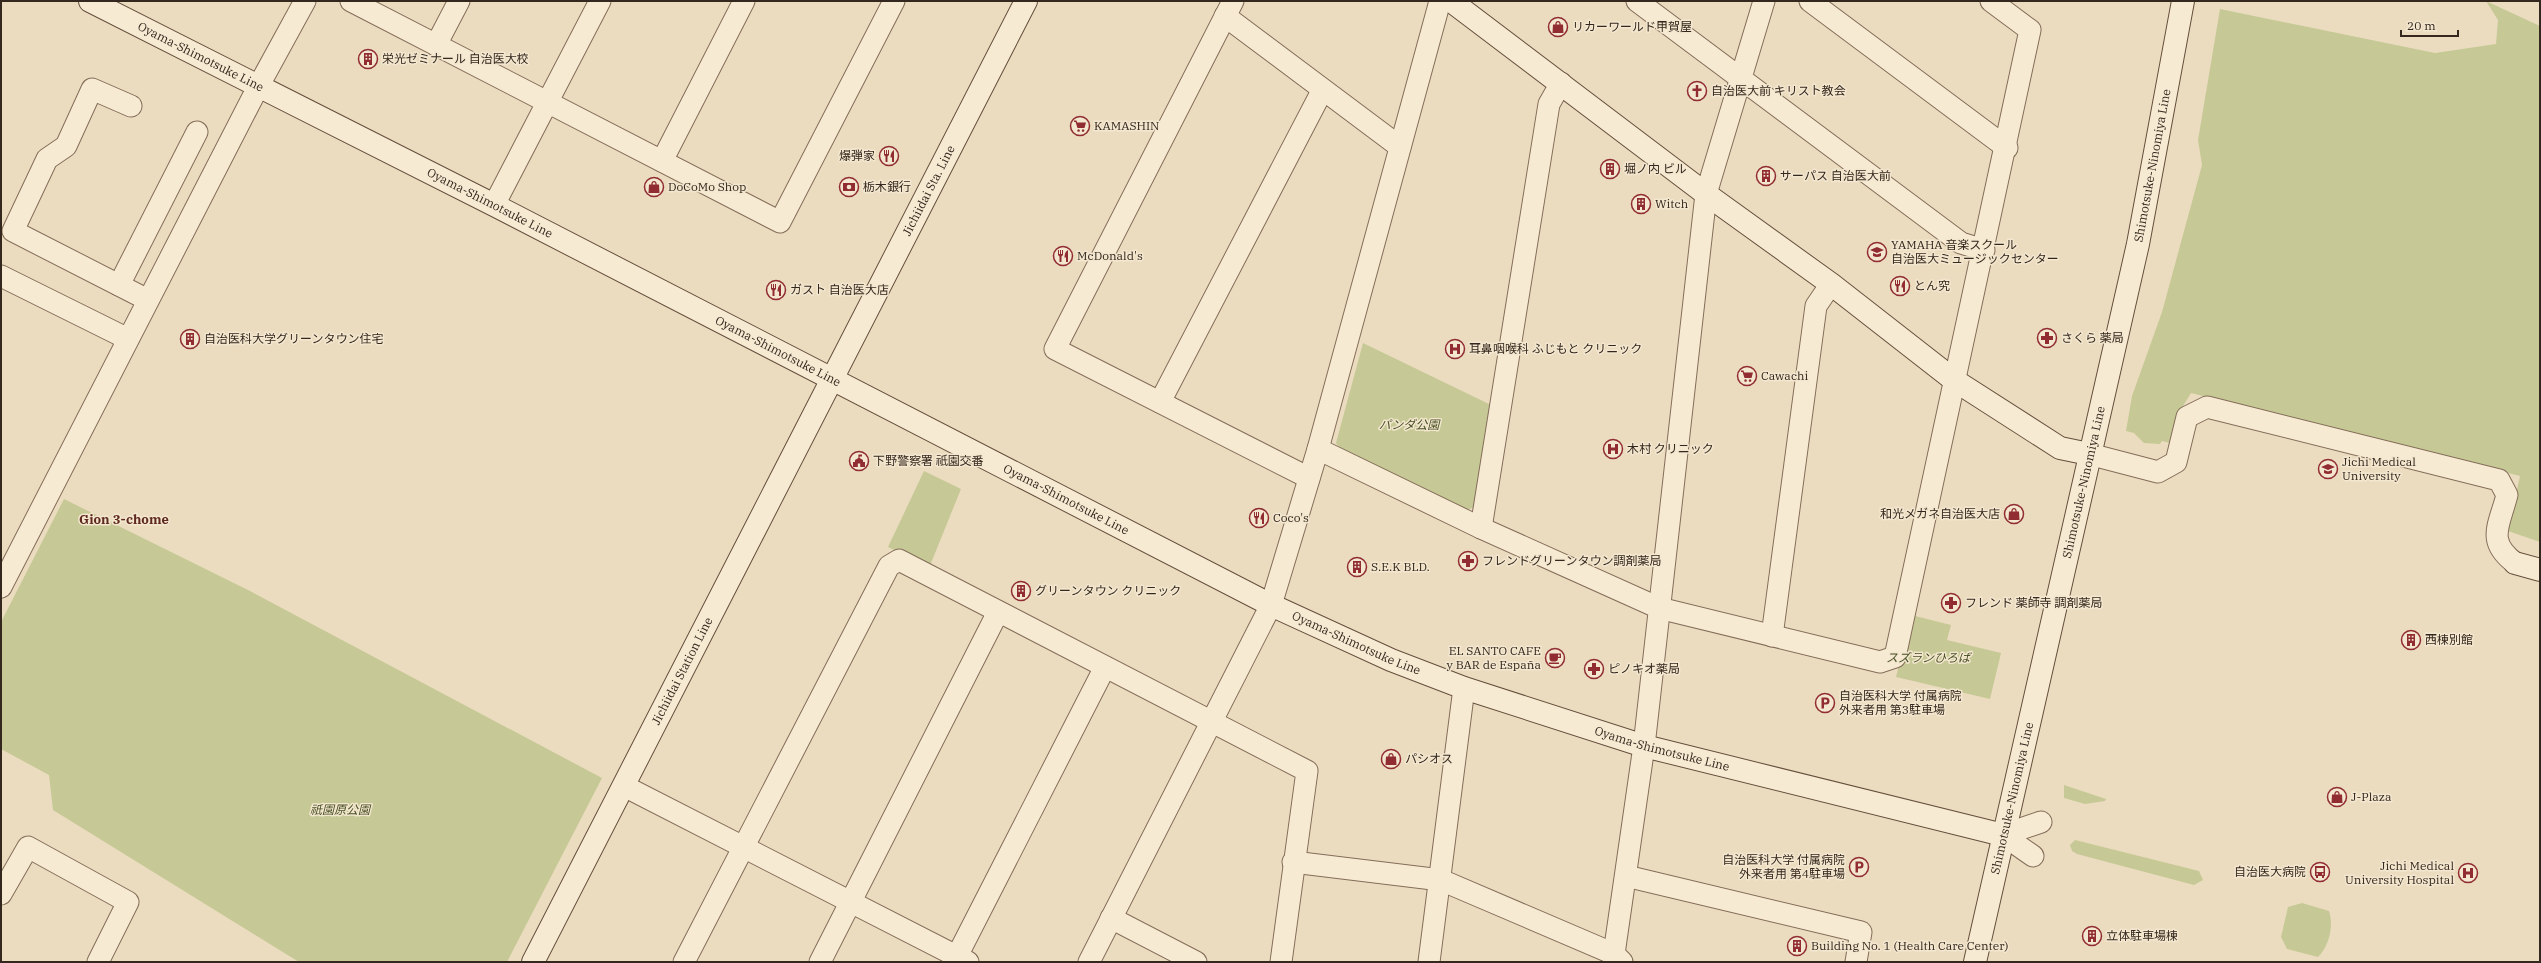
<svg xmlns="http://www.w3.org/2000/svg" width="2541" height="963" viewBox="0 0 2541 963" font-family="'IBM Plex Serif','Noto Sans JP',serif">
	<rect width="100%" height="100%" fill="#ebdcc0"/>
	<!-- green -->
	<g fill="#c6c995">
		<polygon points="2486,1 2540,26 2540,542 2508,531 2520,476 2191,393 2177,416 2170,443 2162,441 2160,444 2144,443 2134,433 2126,431 2132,396 2162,312 2202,165 2198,140 2220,9 2435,53 2496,44 2498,20"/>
		<polygon points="1363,343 1491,405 1477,503 1473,508 1465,510 1343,452 1336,443"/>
		<polygon points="924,471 961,489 929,568 888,547"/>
		<polygon points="64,499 250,591 602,778 507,962 299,962 53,810 49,775 1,749 1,622"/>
		<polygon points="1911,615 1951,625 1947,640 2001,653 1990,699 1896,677"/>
		<polygon points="2064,785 2106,799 2105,801 2085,804 2064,798"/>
		<polygon points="2075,840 2199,871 2203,880 2194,885 2077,854 2072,851 2070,845"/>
		<path d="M2302,903l27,8c5,15 0,35 -11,46l-31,-8 -6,-12 7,-30z"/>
	</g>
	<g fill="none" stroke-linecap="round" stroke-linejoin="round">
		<defs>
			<g id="street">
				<polyline points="351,1 780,222 894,1"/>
				<polyline points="1233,1 1055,349 1309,478"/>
				<polyline points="1637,1 1961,243 1984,250"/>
				<polyline points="1810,1 2007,148"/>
				<polyline points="1225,16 1400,147"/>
				<polyline points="436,45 459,1"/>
				<polyline points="131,106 92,89 66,146 47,159 13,231 148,300"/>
				<polyline points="662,161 744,1"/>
				<polyline points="494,205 600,1"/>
				<polyline points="1,276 128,339"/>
				<polyline points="119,285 197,132"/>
				<polyline points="1160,402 1322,91"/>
				<polyline points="1318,449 1481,528 1659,608 1880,662 1895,657 2030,30 1991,1"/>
				<path d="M2089,454l69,18 18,-10 11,-45 20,-10 292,73 8,15c-8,31 -21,46 8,68"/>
				<polyline points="1481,528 1549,104 1561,83"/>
				<polyline points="1,587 258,87 305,1"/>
				<polyline points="1772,636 1816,306 1831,284"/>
				<polyline points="624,786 968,962"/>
				<polyline points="2003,835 2041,822"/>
				<polyline points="2003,835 2033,856"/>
				<polyline points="1293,862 1441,880 1614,954 1622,962"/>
				<polyline points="1626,876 1861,932 1856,962"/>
				<polyline points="1,894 28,847 128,902 98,962"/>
				<polyline points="1111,918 1196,962"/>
				<polyline points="1614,954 1644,746 1706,194 1764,1"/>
				<polyline points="684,962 889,566 899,560 1307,771 1281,962"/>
				<polyline points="820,962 998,612"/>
				<polyline points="954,962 1105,667"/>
				<polyline points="1089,962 1271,605 1318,449 1440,1"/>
				<polyline points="1429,962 1464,688"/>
			</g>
			<g id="secondary">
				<path id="s1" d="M90,1l404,204 777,400 120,55 73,28 180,58 359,89"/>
				<polyline points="1451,1 1706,194 1831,284 1954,380 2060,448 2089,454"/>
				<polyline points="2515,563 2540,570"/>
				<path id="s2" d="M533,962l493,-961"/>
				<path id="s3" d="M1975,962l163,-718 45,-243"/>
			</g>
		</defs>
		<!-- street casing -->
		<use href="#street" stroke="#846d59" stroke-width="23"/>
		<!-- secondary casing -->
		<use href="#secondary" stroke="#654f3c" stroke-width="24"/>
		<!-- street -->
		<use href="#street" stroke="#f7ead3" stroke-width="21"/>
		<!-- secondary -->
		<use href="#secondary" stroke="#f7ead3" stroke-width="22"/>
	</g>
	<!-- icons -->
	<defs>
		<symbol id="shop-ring" viewBox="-11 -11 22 22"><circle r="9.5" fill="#f3e7cf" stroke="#902c32" stroke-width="1.5"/><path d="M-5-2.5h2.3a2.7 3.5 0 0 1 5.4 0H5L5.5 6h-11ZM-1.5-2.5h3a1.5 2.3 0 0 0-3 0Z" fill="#902c32"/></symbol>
		<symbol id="building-ring" viewBox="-11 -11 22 22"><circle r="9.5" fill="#f3e7cf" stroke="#902c32" stroke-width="1.5"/><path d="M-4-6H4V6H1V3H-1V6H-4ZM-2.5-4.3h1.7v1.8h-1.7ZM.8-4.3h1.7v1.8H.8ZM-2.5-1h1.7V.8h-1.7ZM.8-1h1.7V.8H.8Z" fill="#902c32"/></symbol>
		<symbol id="church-ring" viewBox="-11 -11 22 22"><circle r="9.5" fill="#f3e7cf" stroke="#902c32" stroke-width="1.5"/><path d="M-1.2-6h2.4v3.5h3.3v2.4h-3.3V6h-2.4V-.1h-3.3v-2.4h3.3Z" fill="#902c32"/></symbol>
		<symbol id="supermarket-ring" viewBox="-11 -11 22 22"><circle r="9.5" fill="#f3e7cf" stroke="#902c32" stroke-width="1.5"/><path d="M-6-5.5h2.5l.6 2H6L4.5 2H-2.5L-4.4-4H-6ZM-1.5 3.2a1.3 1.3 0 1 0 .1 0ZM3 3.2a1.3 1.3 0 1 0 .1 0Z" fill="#902c32"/></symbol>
		<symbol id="restaurant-ring" viewBox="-11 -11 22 22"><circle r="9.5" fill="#f3e7cf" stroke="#902c32" stroke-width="1.5"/><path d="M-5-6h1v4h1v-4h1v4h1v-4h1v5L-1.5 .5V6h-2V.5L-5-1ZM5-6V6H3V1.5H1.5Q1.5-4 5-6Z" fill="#902c32"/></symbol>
		<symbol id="bank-ring" viewBox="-11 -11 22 22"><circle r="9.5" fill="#f3e7cf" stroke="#902c32" stroke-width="1.5"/><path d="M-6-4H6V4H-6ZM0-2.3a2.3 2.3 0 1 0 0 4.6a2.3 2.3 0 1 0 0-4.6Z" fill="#902c32"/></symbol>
		<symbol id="school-ring" viewBox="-11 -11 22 22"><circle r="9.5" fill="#f3e7cf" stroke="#902c32" stroke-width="1.5"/><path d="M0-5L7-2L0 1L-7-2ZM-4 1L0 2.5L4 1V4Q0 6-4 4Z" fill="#902c32"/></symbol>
		<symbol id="pharmacy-ring" viewBox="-11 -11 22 22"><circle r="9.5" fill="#f3e7cf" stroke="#902c32" stroke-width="1.5"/><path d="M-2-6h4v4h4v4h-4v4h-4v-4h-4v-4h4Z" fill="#902c32"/></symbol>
		<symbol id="hospital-ring" viewBox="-11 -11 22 22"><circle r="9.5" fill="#f3e7cf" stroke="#902c32" stroke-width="1.5"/><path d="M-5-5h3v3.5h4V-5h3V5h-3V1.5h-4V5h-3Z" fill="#902c32"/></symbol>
		<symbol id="civic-ring" viewBox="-11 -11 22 22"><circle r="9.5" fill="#f3e7cf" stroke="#902c32" stroke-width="1.5"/><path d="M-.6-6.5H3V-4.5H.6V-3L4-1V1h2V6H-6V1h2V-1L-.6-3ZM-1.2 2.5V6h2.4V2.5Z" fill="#902c32"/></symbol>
		<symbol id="university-ring" viewBox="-11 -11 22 22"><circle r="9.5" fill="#f3e7cf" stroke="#902c32" stroke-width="1.5"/><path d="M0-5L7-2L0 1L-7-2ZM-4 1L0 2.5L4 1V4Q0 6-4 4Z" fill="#902c32"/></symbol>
		<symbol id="cafe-ring" viewBox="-11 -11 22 22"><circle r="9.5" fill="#f3e7cf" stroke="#902c32" stroke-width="1.5"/><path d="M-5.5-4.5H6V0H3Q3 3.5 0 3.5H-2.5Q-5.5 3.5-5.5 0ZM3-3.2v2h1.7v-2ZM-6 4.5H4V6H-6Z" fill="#902c32"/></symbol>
		<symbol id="parking-ring" viewBox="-11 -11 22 22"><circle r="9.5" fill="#f3e7cf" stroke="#902c32" stroke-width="1.5"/><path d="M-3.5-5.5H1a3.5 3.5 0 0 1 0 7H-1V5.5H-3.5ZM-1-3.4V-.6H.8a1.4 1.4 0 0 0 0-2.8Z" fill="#902c32"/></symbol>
		<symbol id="bus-ring" viewBox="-11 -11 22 22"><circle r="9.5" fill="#f3e7cf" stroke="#902c32" stroke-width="1.5"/><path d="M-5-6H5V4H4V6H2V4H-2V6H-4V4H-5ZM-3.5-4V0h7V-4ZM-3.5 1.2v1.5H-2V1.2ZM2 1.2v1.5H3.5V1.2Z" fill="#902c32"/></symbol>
	</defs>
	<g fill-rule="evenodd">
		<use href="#shop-ring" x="1547" y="16" width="22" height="22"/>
		<use href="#building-ring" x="357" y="48" width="22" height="22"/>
		<use href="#church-ring" x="1686" y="80" width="22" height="22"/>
		<use href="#supermarket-ring" x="1069" y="115" width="22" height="22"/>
		<use href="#restaurant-ring" x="878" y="145" width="22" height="22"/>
		<use href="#building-ring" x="1599" y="158" width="22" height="22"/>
		<use href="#building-ring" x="1755" y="165" width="22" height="22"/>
		<use href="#shop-ring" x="643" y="176" width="22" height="22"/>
		<use href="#bank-ring" x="838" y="176" width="22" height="22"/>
		<use href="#building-ring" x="1630" y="193" width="22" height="22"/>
		<use href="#school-ring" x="1866" y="241" width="22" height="22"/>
		<use href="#restaurant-ring" x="1052" y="245" width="22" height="22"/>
		<use href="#restaurant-ring" x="1889" y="275" width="22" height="22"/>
		<use href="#restaurant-ring" x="765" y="279" width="22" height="22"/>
		<use href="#pharmacy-ring" x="2036" y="327" width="22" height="22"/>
		<use href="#building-ring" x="179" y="328" width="22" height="22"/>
		<use href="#hospital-ring" x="1444" y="338" width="22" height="22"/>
		<use href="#supermarket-ring" x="1736" y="365" width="22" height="22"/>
		<use href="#hospital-ring" x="1602" y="438" width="22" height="22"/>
		<use href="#civic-ring" x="848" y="450" width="22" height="22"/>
		<use href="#university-ring" x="2317" y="458" width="22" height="22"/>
		<use href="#shop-ring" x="2003" y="503" width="22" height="22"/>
		<use href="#restaurant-ring" x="1248" y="507" width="22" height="22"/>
		<use href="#pharmacy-ring" x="1457" y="550" width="22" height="22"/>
		<use href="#building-ring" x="1346" y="556" width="22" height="22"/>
		<use href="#building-ring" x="1010" y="580" width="22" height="22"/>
		<use href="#pharmacy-ring" x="1940" y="592" width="22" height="22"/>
		<use href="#building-ring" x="2400" y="629" width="22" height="22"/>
		<use href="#cafe-ring" x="1544" y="647" width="22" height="22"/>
		<use href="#pharmacy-ring" x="1583" y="658" width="22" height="22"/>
		<use href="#parking-ring" x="1814" y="692" width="22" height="22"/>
		<use href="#shop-ring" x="1380" y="748" width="22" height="22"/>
		<use href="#shop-ring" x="2326" y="786" width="22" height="22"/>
		<use href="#parking-ring" x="1848" y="856" width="22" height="22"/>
		<use href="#bus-ring" x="2309" y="861" width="22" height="22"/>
		<use href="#hospital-ring" x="2457" y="862" width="22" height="22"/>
		<use href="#building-ring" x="2081" y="925" width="22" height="22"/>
		<use href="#building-ring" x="1786" y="935" width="22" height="22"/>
	</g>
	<g text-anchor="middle" stroke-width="3" stroke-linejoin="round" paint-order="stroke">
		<!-- poi labels -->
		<g font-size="12" fill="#34271d" stroke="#f3e7cf" text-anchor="start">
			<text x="1572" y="31">リカーワールド甲賀屋</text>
			<text x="382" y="63">栄光ゼミナール 自治医大校</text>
			<text x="1711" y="95">自治医大前 キリスト教会</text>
			<text x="1094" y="130">KAMASHIN</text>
			<text x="875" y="160" text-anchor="end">爆弾家</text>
			<text x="1624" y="173">堀ノ内 ビル</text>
			<text x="1780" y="180">サーパス 自治医大前</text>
			<text x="668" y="191">DoCoMo Shop</text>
			<text x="863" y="191">栃木銀行</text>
			<text x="1655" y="208">Witch</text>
			<text x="1891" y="249">YAMAHA 音楽スクール<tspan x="1891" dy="14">自治医大ミュージックセンター</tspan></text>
			<text x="1077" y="260">McDonald's</text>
			<text x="1914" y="290">とん究</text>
			<text x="790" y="294">ガスト 自治医大店</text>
			<text x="2061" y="342">さくら 薬局</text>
			<text x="204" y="343">自治医科大学グリーンタウン住宅</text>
			<text x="1469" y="353">耳鼻咽喉科 ふじもと クリニック</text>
			<text x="1761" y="380">Cawachi</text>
			<text x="1627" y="453">木村 クリニック</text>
			<text x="873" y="465">下野警察署 祇園交番</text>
			<text x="2342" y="466">Jichi Medical<tspan x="2342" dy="14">University</tspan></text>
			<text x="2000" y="518" text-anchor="end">和光メガネ自治医大店</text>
			<text x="1273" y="522">Coco's</text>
			<text x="1482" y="565">フレンドグリーンタウン調剤薬局</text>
			<text x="1371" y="571">S.E.K BLD.</text>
			<text x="1035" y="595">グリーンタウン クリニック</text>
			<text x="1965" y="607">フレンド 薬師寺 調剤薬局</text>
			<text x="2425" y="644">西棟別館</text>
			<text x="1541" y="655" text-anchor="end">EL SANTO CAFE<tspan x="1541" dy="14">y BAR de España</tspan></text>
			<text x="1608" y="673">ピノキオ薬局</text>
			<text x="1839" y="700">自治医科大学 付属病院<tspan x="1839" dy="14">外来者用 第3駐車場</tspan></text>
			<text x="1405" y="763">パシオス</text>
			<text x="2351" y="801">J-Plaza</text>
			<text x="1845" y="864" text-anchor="end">自治医科大学 付属病院<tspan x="1845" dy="14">外来者用 第4駐車場</tspan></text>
			<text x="2454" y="870" text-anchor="end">Jichi Medical<tspan x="2454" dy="14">University Hospital</tspan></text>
			<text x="2306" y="876" text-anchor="end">自治医大病院</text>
			<text x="2106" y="940">立体駐車場棟</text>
			<text x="1811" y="950">Building No. 1 (Health Care Center)</text>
		</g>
		<!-- street labels -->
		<g font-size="12" fill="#34271d" stroke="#f3e7cf">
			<text dy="4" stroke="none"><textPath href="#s1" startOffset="124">Oyama-Shimotsuke Line</textPath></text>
			<text dy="4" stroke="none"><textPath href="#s3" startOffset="816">Shimotsuke-Ninomiya Line</textPath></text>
			<text dy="4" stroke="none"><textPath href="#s2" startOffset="867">Jichiidai Sta. Line</textPath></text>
			<text dy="4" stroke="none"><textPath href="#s1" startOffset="448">Oyama-Shimotsuke Line</textPath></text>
			<text dy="4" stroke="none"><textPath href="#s1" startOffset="772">Oyama-Shimotsuke Line</textPath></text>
			<text dy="4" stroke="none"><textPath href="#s3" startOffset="492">Shimotsuke-Ninomiya Line</textPath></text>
			<text dy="4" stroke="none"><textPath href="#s1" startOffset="1096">Oyama-Shimotsuke Line</textPath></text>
			<text dy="4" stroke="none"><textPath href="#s1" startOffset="1420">Oyama-Shimotsuke Line</textPath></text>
			<text dy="4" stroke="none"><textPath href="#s2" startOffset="327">Jichiidai Station Line</textPath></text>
			<text dy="4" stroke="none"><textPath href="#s1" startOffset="1744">Oyama-Shimotsuke Line</textPath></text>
			<text dy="4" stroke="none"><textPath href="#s3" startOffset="168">Shimotsuke-Ninomiya Line</textPath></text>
		</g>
		<!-- park labels -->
		<g font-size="12" font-style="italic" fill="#474f24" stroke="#f3e7cf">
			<text x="1409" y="429">パンダ公園</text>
			<text x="1928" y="662">スズランひろば</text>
			<text x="340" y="814">祇園原公園</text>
		</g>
		<!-- neighbourhood labels -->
		<g font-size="13" font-weight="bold" fill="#5e281e" stroke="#f3e7cf">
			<text x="124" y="524">Gion 3-chome</text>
		</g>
	</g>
	<!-- border -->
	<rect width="2541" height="963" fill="none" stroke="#34271d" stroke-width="4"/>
	<!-- scale -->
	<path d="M2401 30v6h57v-6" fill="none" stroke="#34271d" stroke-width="2"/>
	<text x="2407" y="30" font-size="12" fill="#34271d" stroke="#f3e7cf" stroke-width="3" paint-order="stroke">20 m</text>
</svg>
